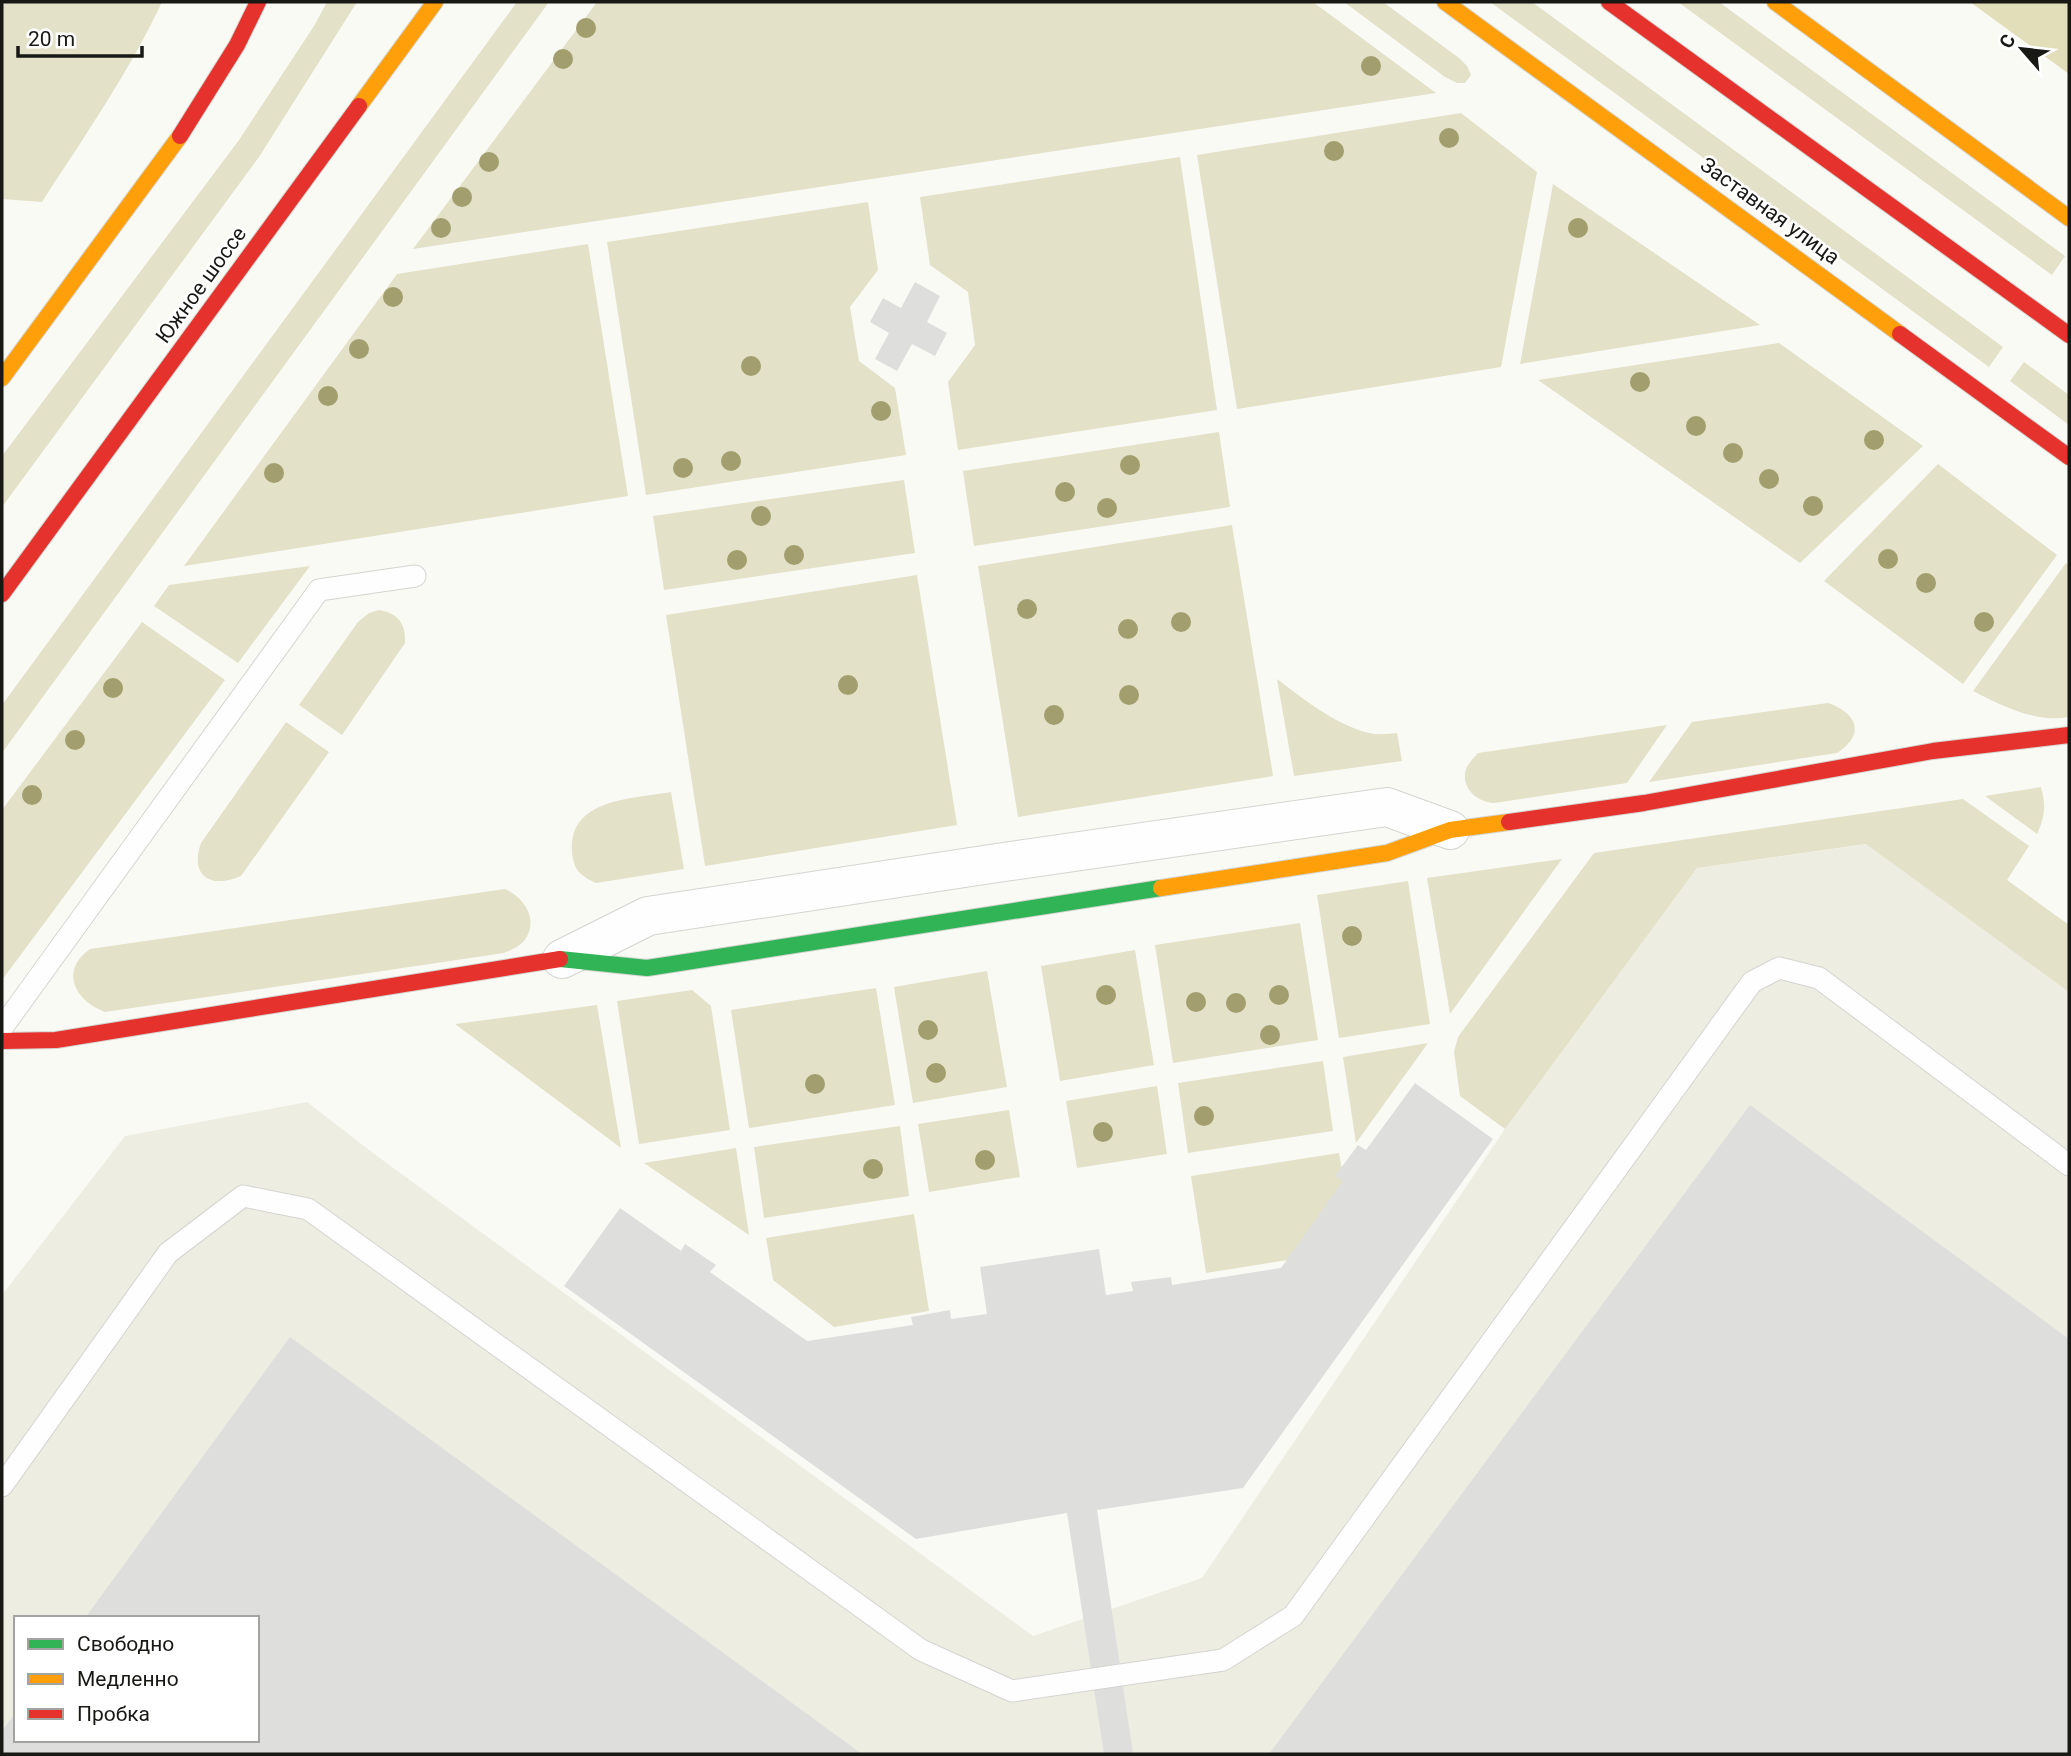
<svg xmlns="http://www.w3.org/2000/svg" width="2071" height="1756" viewBox="0 0 2071 1756" font-family="Roboto,sans-serif">
	<rect width="100%" height="100%" fill="#fafaf5"/>
	<!-- built -->
	<path fill="#eeede2" fill-rule="evenodd" d="M1876,843l193,141v770h-2067v-459l123,-159 182,-34 70,54 656,480 169,-58 303,-449 192,-261zM16,1618h241v122h-241z"/>
	<!-- green -->
	<g fill="#e3e1c8">
		<path d="M2,2h160c-33,70 -78,135 -120,200l-40,-3z"/>
		<polygon points="327,2 357,2 259,157 2,507 2,456 239,140 314,26"/>
		<polygon points="517,2 549,2 2,753 2,705"/>
		<polygon points="597,2 1313,2 1436,93 413,249"/>
		<polygon points="1344,2 1383,2 1459,58 1467,66 1471,75 1465,83 1457,83 1445,77"/>
		<polygon points="1490,2 1532,2 2003,347 1989,367"/>
		<polygon points="1678,2 1719,2 2065,256 2052,275"/>
		<polygon points="1461,113 1537,172 1501,367 1237,409 1197,155"/>
		<polygon points="1180,157 1217,410 958,450 948,382 975,345 968,292 930,265 920,197"/>
		<polygon points="1553,184 1760,325 1520,364"/>
		<polygon points="868,202 878,270 850,307 859,361 895,388 906,455 646,495 607,242"/>
		<polygon points="588,244 628,496 184,566 397,274"/>
		<polygon points="1779,343 1923,446 1800,563 1538,380"/>
		<polygon points="2024,362 2069,395 2069,425 2010,381"/>
		<polygon points="1219,432 1230,507 974,546 963,471"/>
		<polygon points="1938,464 2057,555 1963,684 1824,581"/>
		<polygon points="904,480 915,553 664,590 653,516"/>
		<polygon points="1232,525 1273,776 1018,817 978,566"/>
		<path d="M2066,563l3,3v151c-33,6 -67,-11 -96,-26z"/>
		<polygon points="310,566 238,663 154,606 169,585"/>
		<polygon points="917,575 957,825 705,866 666,615"/>
		<path d="M379,610c19,3 27,14 26,33l-63,92 -43,-30 59,-83 11,-9z"/>
		<polygon points="142,622 225,680 2,980 2,810"/>
		<path d="M1277,679c28,21 57,45 92,54 8,2 19,1 28,0l5,28 -108,15z"/>
		<path d="M1828,703c29,10 38,31 9,50l-188,29 43,-60z"/>
		<path d="M286,722l43,30 -88,124c-29,13 -52,1 -40,-33z"/>
		<path d="M1667,725l-40,58 -133,20c-16,-1 -31,-13 -29,-30 1,-8 8,-14 13,-20z"/>
		<path d="M2041,787c5,19 4,29 -4,47l-52,-38z"/>
		<path d="M671,792l13,77 -88,14c-16,-7 -23,-14 -24,-32 -3,-53 61,-52 99,-59z"/>
		<polygon points="1963,799 2029,846 2007,880 2069,925 2069,992 1866,844 1697,868 1505,1129 1460,1096 1454,1052 1458,1037 1594,853"/>
		<polygon points="1562,859 1450,1014 1427,878"/>
		<polygon points="1408,881 1430,1024 1339,1038 1317,895"/>
		<path d="M505,889c19,8 35,31 19,52 -5,6 -13,9 -20,12l-399,59c-30,-11 -46,-41 -15,-63z"/>
		<polygon points="1300,923 1318,1040 1173,1063 1155,945"/>
		<polygon points="1135,950 1154,1065 1060,1081 1041,966"/>
		<polygon points="987,971 1007,1087 913,1103 894,987"/>
		<polygon points="876,988 895,1105 749,1128 731,1010"/>
		<polygon points="692,990 711,1006 730,1130 639,1144 617,1001"/>
		<polygon points="597,1005 621,1148 455,1024"/>
		<polygon points="1428,1043 1356,1143 1343,1057"/>
		<polygon points="1323,1061 1333,1131 1188,1153 1178,1083"/>
		<polygon points="1157,1086 1167,1154 1077,1168 1066,1101"/>
		<polygon points="1009,1110 1020,1177 929,1192 918,1124"/>
		<polygon points="900,1126 909,1196 764,1218 754,1147"/>
		<polygon points="736,1148 749,1235 644,1163"/>
		<polygon points="1339,1153 1346,1195 1294,1259 1206,1273 1191,1176"/>
		<polygon points="914,1214 929,1311 834,1327 773,1280 766,1238"/>
	</g>
	<!-- forest -->
	<polygon fill="#e2deb9" points="1970,2 2069,2 2069,74"/>
	<!-- building -->
	<g fill="#dededd">
		<polygon points="915,282 940,296 927,322 947,333 935,356 912,344 897,371 875,359 889,333 870,322 883,298 901,308"/>
		<polygon points="1415,1083 1493,1139 1243,1488 1097,1510 1133,1754 1104,1754 1067,1513 916,1539 564,1286 620,1208 681,1251 685,1244 716,1265 710,1272 807,1341 913,1325 911,1317 950,1310 951,1319 987,1314 980,1267 1039,1258 1099,1249 1106,1295 1133,1291 1131,1282 1171,1277 1172,1285 1281,1268 1343,1181 1335,1176 1358,1145 1366,1150"/>
		<polygon points="1750,1105 2069,1339 2069,1754 1269,1754"/>
		<polygon points="290,1337 862,1754 2,1754 2,1731 16,1712 16,1740 257,1740 257,1618 85,1618"/>
	</g>
	<g fill="none" stroke-linecap="round" stroke-linejoin="round">
		<defs>
			<g id="lane">
				<polyline points="2,1028 319,590 415,576"/>
				<polyline points="2,1486 168,1253 243,1196 308,1209 921,1650 1012,1691 1223,1660 1293,1616 1752,982 1779,968 1819,978 2069,1165"/>
			</g>
			<polyline id="street" points="562,959 648,916 997,863 1387,807 1450,830"/>
			<polyline id="fast" points="560,959 647,968 1161,888"/>
			<g id="slow">
				<polyline points="1445,2 1900,334"/>
				<polyline points="1775,2 2069,218"/>
				<polyline points="359,106 435,2"/>
				<polyline points="2,378 180,136"/>
				<polyline points="1161,888 1387,853 1450,830 1509,822"/>
			</g>
			<g id="jam">
				<polyline points="1609,2 2069,335"/>
				<polyline points="180,136 237,45 258,2"/>
				<polyline points="1900,334 2069,457"/>
				<polyline points="2,594 359,106"/>
				<polyline points="1509,822 1644,803 1933,751 2069,735"/>
				<polyline points="2,1041 56,1040 560,959"/>
			</g>
		</defs>
		<!-- lane casing -->
		<use href="#lane" stroke="#d4d4d0" stroke-width="23"/>
		<!-- street casing -->
		<use href="#street" stroke="#d4d4d0" stroke-width="40"/>
		<!-- fast casing -->
		<use href="#fast" stroke="#d4d4d0" stroke-width="18"/>
		<!-- slow casing -->
		<use href="#slow" stroke="#d4d4d0" stroke-width="18"/>
		<!-- jam casing -->
		<use href="#jam" stroke="#d4d4d0" stroke-width="18"/>
		<!-- lane -->
		<use href="#lane" stroke="#fefefe" stroke-width="21"/>
		<!-- street -->
		<use href="#street" stroke="#fefefe" stroke-width="38"/>
		<!-- fast -->
		<use href="#fast" stroke="#30b455" stroke-width="16"/>
		<!-- slow -->
		<use href="#slow" stroke="#ff9f0a" stroke-width="16"/>
		<!-- jam -->
		<use href="#jam" stroke="#e5322d" stroke-width="16"/>
	</g>
	<!-- trees -->
	<g fill="#a29e6e">
		<circle cx="586" cy="28" r="10"/>
		<circle cx="563" cy="59" r="10"/>
		<circle cx="1371" cy="66" r="10"/>
		<circle cx="1449" cy="138" r="10"/>
		<circle cx="1334" cy="151" r="10"/>
		<circle cx="489" cy="162" r="10"/>
		<circle cx="462" cy="197" r="10"/>
		<circle cx="441" cy="228" r="10"/>
		<circle cx="1578" cy="228" r="10"/>
		<circle cx="393" cy="297" r="10"/>
		<circle cx="359" cy="349" r="10"/>
		<circle cx="751" cy="366" r="10"/>
		<circle cx="1640" cy="382" r="10"/>
		<circle cx="328" cy="396" r="10"/>
		<circle cx="881" cy="411" r="10"/>
		<circle cx="1696" cy="426" r="10"/>
		<circle cx="1874" cy="440" r="10"/>
		<circle cx="1733" cy="453" r="10"/>
		<circle cx="731" cy="461" r="10"/>
		<circle cx="1130" cy="465" r="10"/>
		<circle cx="683" cy="468" r="10"/>
		<circle cx="274" cy="473" r="10"/>
		<circle cx="1769" cy="479" r="10"/>
		<circle cx="1065" cy="492" r="10"/>
		<circle cx="1813" cy="506" r="10"/>
		<circle cx="1107" cy="508" r="10"/>
		<circle cx="761" cy="516" r="10"/>
		<circle cx="794" cy="555" r="10"/>
		<circle cx="1888" cy="559" r="10"/>
		<circle cx="737" cy="560" r="10"/>
		<circle cx="1926" cy="583" r="10"/>
		<circle cx="1027" cy="609" r="10"/>
		<circle cx="1181" cy="622" r="10"/>
		<circle cx="1984" cy="622" r="10"/>
		<circle cx="1128" cy="629" r="10"/>
		<circle cx="848" cy="685" r="10"/>
		<circle cx="113" cy="688" r="10"/>
		<circle cx="1129" cy="695" r="10"/>
		<circle cx="1054" cy="715" r="10"/>
		<circle cx="75" cy="740" r="10"/>
		<circle cx="32" cy="795" r="10"/>
		<circle cx="1352" cy="936" r="10"/>
		<circle cx="1106" cy="995" r="10"/>
		<circle cx="1279" cy="995" r="10"/>
		<circle cx="1196" cy="1002" r="10"/>
		<circle cx="1236" cy="1003" r="10"/>
		<circle cx="928" cy="1030" r="10"/>
		<circle cx="1270" cy="1035" r="10"/>
		<circle cx="936" cy="1073" r="10"/>
		<circle cx="815" cy="1084" r="10"/>
		<circle cx="1204" cy="1116" r="10"/>
		<circle cx="1103" cy="1132" r="10"/>
		<circle cx="985" cy="1160" r="10"/>
		<circle cx="873" cy="1169" r="10"/>
	</g>
	<g text-anchor="middle" stroke-width="5" stroke-linejoin="round" paint-order="stroke">
		<!-- street labels -->
		<g font-size="21" fill="#181815" stroke="#fff">
			<text transform="translate(1770 211) rotate(36)" y="7">Заставная улица</text>
			<text transform="translate(201 285) rotate(-54)" y="7">Южное шоссе</text>
		</g>
	</g>
	<!-- border -->
	<rect width="2071" height="1756" fill="none" stroke="#181815" stroke-width="7"/>
	<!-- legend -->
	<rect x="14" y="1616" width="245" height="126" fill="#ffffff" stroke="#a3a3a1" stroke-width="2"/>
	<rect x="28" y="1639" width="35" height="10" fill="#30b455" stroke="#a3a3a1" stroke-width="2"/>
	<text x="77" y="1651" font-size="21" fill="#181815">Свободно</text>
	<rect x="28" y="1674" width="35" height="10" fill="#ff9f0a" stroke="#a3a3a1" stroke-width="2"/>
	<text x="77" y="1686" font-size="21" fill="#181815">Медленно</text>
	<rect x="28" y="1709" width="35" height="10" fill="#e5322d" stroke="#a3a3a1" stroke-width="2"/>
	<text x="77" y="1721" font-size="21" fill="#181815">Пробка</text>
	<!-- north arrow -->
	<g transform="translate(2022 49) rotate(298)" stroke="#ffffff" stroke-width="5" paint-order="stroke">
	<path d="M0-5L12 26L0 18L-12 26Z" fill="#181815"/>
	<text y="-10" font-size="19" font-weight="bold" text-anchor="middle" fill="#181815">С</text>
	</g>
	<!-- scale -->
	<path d="M18 46v10h124v-10" fill="none" stroke="#181815" stroke-width="3.5"/>
	<text x="28" y="46" font-size="21" fill="#181815" stroke="#ffffff" stroke-width="5" paint-order="stroke">20 m</text>
</svg>
